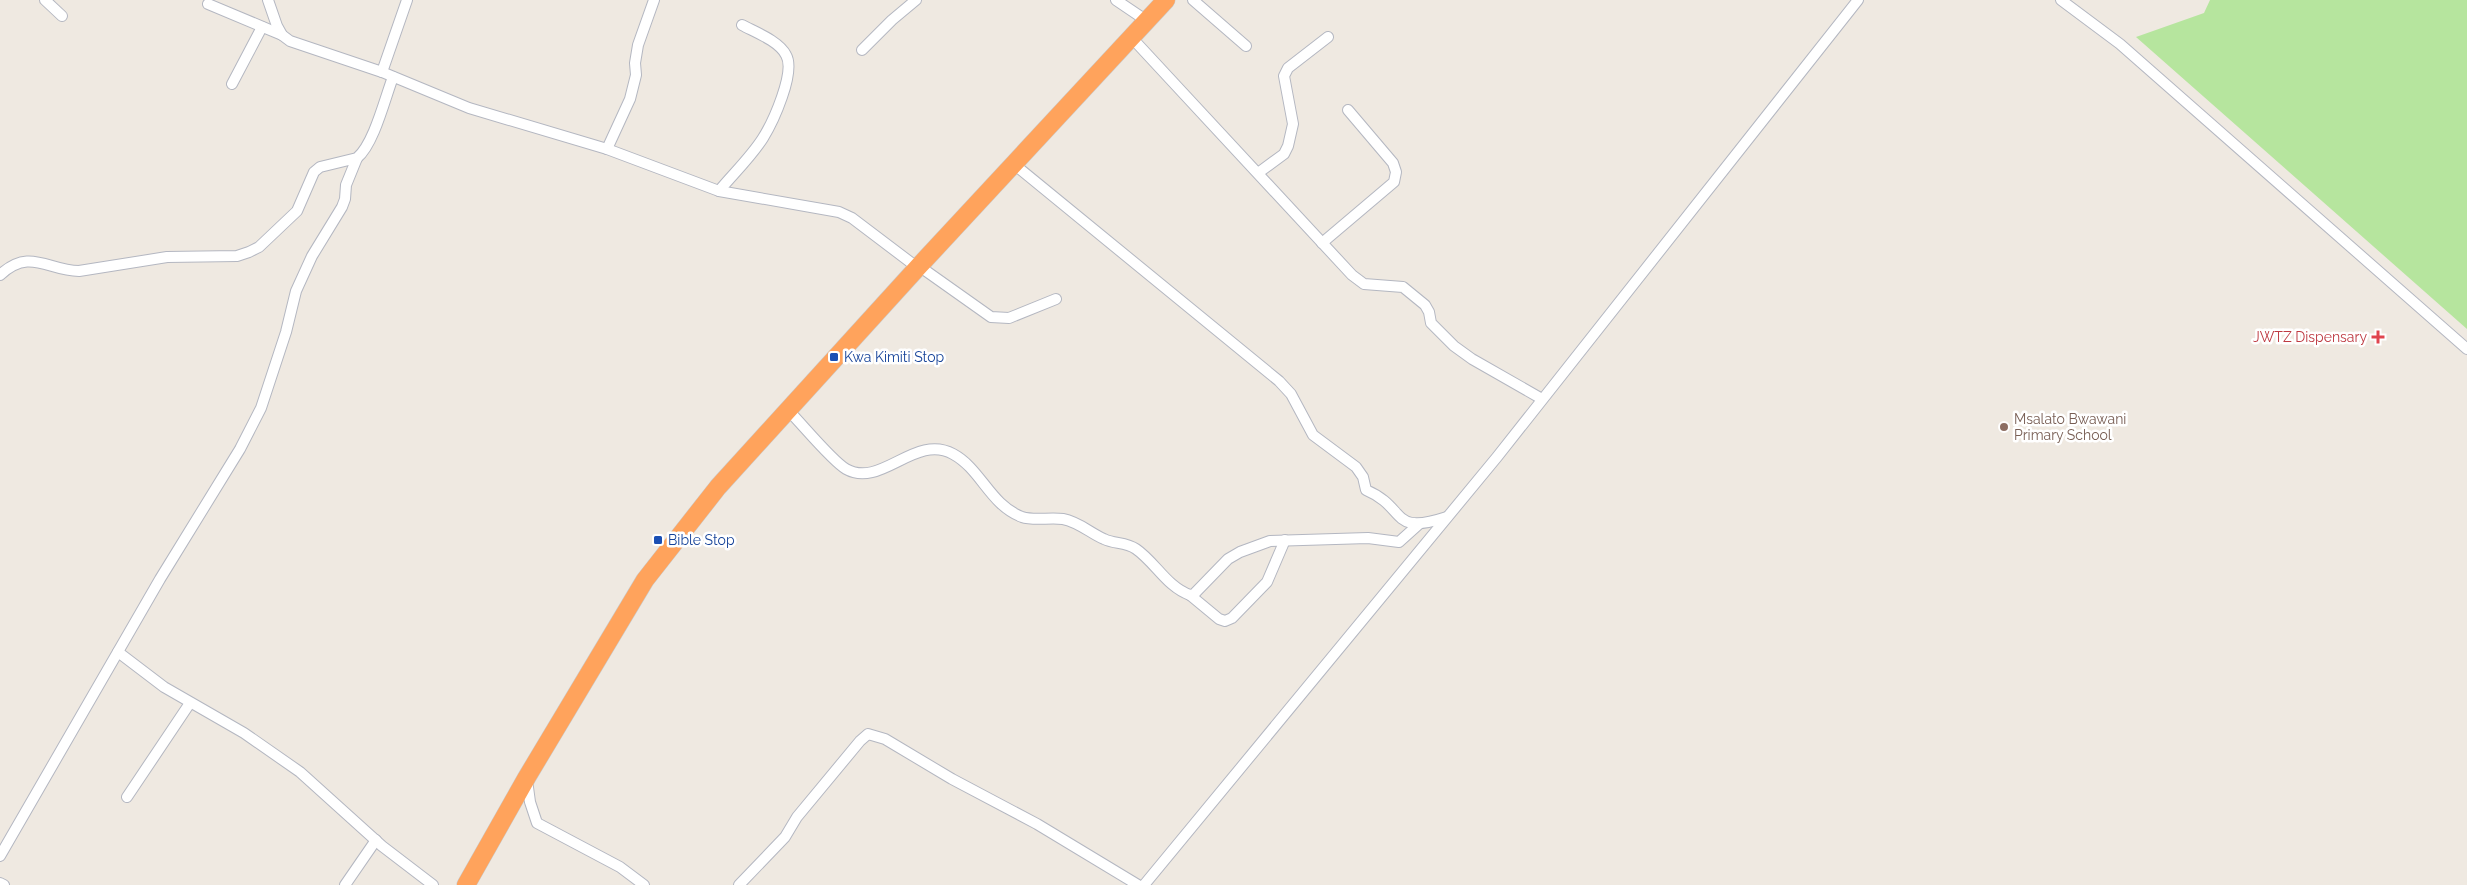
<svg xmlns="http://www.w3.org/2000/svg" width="2467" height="885" viewBox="0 0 2467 885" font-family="Raleway,sans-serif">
	<rect width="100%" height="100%" fill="#efe9e1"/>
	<!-- green -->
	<polygon fill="#b6e59e" points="2210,0 2467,0 2467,329 2136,37 2204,13"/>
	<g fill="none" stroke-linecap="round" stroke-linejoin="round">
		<defs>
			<g id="street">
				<polyline points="45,0 62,16"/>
				<polyline points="268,0 277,26 282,35 290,41 382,72 469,108 607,149 719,191 839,212 852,218 918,268"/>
				<polyline points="1116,0 1147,21"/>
				<polyline points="1193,0 1246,46"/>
				<polyline points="2061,0 2120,44 2467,349"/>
				<polyline points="208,4 282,35"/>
				<polyline points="1132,38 1352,275 1364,284 1403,287 1425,305 1429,312 1431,323 1454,346 1472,359 1542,399"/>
				<polyline points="862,50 892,20 916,0"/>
				<polyline points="382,72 407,0"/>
				<polyline points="232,84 262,27"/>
				<polyline points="607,149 630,99 636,75 635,63 638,45 654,0"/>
				<path d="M1015,165l264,216 12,13 22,41 43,32 7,10 3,13c42,18 23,46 81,27"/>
				<polyline points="1258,173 1284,154 1288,146 1293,124 1284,76 1288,68 1328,37"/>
				<path d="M719,191c14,-17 32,-34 44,-53 10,-16 33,-66 23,-83 -7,-14 -31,-23 -44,-30"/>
				<polyline points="1322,243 1394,182 1396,172 1393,163 1348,110"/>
				<polyline points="919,266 991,317 1009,318 1056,299"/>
				<path d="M0,275c30,-28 48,-4 79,-4l88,-14 70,-1 12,-4 10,-5 38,-36 17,-39 6,-5 37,-9c17,-14 28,-60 36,-81"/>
				<path d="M788,410c14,14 44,51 58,59 35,20 69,-36 107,-15 28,15 37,51 69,63 12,4 28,0 41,2 16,3 27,14 41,20 10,5 22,3 32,10 19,13 31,38 54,46l4,-1 34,-35 12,-7 30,-11 98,-3 31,4 20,-18"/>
				<polyline points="1190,595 1219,619 1225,621 1232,618 1267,582 1285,540"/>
				<polyline points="118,652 164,687 244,733 300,772 382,846 433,885"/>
				<polyline points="527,780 530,802 537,823 620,867 644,885"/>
				<polyline points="127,797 190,703"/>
				<polyline points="0,856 160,579 240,449 261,408 286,332 296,291 312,256 342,207 345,199 346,185 357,158"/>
				<polyline points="0,883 4,885"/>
				<polyline points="345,885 376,840"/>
				<polyline points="739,885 785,837 797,817 860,741 868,734 885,739 952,779 1037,824 1138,885"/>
				<polyline points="1144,885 1497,457 1858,0"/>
			</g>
			<polyline id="highway" points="466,885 527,777 645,580 718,487 919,266 1166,0"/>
		</defs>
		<!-- street casing -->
		<use href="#street" stroke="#b4b7c1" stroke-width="12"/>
		<!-- highway casing -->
		<use href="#highway" stroke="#c9c9c9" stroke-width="19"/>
		<!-- street -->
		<use href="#street" stroke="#fff" stroke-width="10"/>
		<!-- highway -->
		<use href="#highway" stroke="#ffa35c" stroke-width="18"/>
	</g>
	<!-- markers -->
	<path fill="#e0444e" stroke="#fff" stroke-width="2" d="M2375.5 329.5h5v5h5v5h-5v5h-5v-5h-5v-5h5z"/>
	<g fill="#1a4fb4" stroke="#fff" stroke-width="2">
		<rect x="829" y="352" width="10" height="10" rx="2.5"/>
		<rect x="653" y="535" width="10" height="10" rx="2.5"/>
	</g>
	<circle fill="#8d6e63" stroke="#fff" stroke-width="2" cx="2004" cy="427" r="5"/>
	<g text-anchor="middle" stroke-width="5" stroke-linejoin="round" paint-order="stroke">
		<!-- health labels -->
		<g font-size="14" fill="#be3a42" stroke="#fff" text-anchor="end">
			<text x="2367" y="342">JWTZ Dispensary</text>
		</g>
		<!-- transit labels -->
		<g font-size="14" fill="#164399" stroke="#fff" text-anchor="start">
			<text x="844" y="362">Kwa Kimiti Stop</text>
			<text x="668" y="545">Bible Stop</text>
		</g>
		<!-- education labels -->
		<g font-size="14" fill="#785e54" stroke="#fff" text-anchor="start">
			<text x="2014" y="424">Msalato Bwawani<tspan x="2014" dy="16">Primary School</tspan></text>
		</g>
	</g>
</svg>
